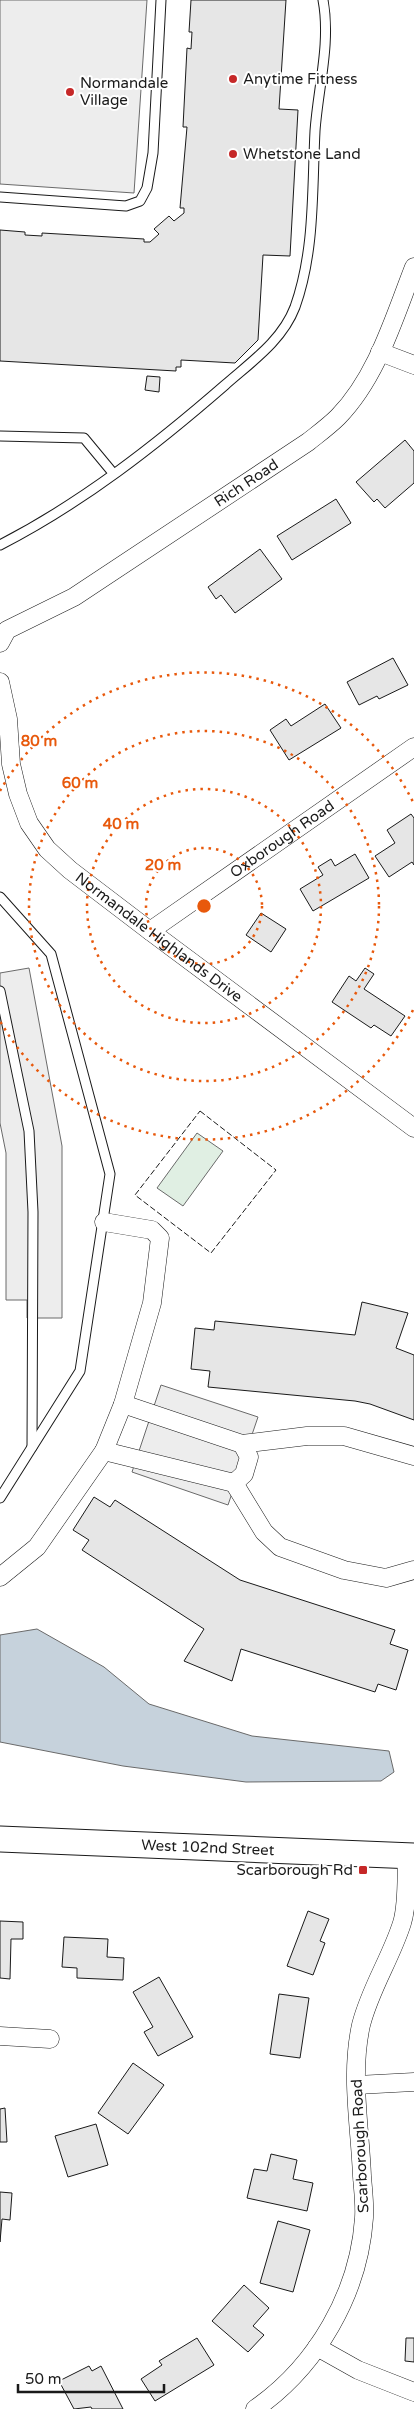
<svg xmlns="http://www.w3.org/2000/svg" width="414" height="2409" viewBox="0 0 414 2409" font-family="'Varela Round',sans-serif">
	<rect width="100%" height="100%" fill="#fff"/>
	<!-- green -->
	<polygon fill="#e0efe3" stroke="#6a6a6a" points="197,1133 223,1151 183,1206 157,1188"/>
	<!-- parking -->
	<g fill="#ededed" stroke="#6a6a6a">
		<polygon points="0,0 147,0 134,193 0,184"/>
		<polygon points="29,968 62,1146 62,1318 27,1318 27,1300 6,1300 6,1153 0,1123 0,973"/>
		<polygon points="161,1385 258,1417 228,1505 132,1472"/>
	</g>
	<!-- water -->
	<polygon fill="#c6d2dc" stroke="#6a6a6a" points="37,1629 104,1667 149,1704 252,1736 389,1751 394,1772 381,1781 246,1782 123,1766 0,1742 0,1635"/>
	<!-- building -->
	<g fill="#e6e6e6" stroke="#1a1a1a">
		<polygon points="191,0 286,0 279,109 298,110 290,256 263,255 258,340 235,363 181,360 181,367 176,367 176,371 0,361 0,230 25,232 25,235 42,236 42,233 144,239 144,242 150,242 159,234 154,229 169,216 174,221 184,213 184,208 180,208 187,127 183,127 187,48 191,49 192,32 189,32"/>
		<polygon points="147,376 160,377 159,392 145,390"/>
		<polygon points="405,440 414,451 414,483 385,508 377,499 374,502 356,482"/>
		<polygon points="336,499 351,523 292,560 277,536"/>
		<polygon points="260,549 282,579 235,613 221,595 216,599 208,587"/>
		<polygon points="393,658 408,685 379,699 377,696 359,705 347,682"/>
		<polygon points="325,704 341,728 289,760 270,730 286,719 291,726"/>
		<polygon points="411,814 414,818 414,865 412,862 389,877 375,856 395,843 387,830"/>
		<polygon points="355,854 369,878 313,911 300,889 323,875 318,867 331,859 335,866"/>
		<polygon points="261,913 286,929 271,952 246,935"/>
		<polygon points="365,968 374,974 364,989 405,1016 391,1036 374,1025 371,1028 332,1002 349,976 356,981"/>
		<polygon points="362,1302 408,1313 396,1348 414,1355 414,1420 370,1404 355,1401 208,1387 210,1371 191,1369 195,1328 214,1330 215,1321 355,1335"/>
		<polygon points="94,1497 110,1507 115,1500 240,1580 395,1630 390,1644 408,1650 396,1690 378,1684 375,1692 241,1649 232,1681 184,1661 204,1629 82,1550 89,1540 73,1530"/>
		<polygon points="308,1911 329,1919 320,1941 325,1943 313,1975 287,1966"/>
		<polygon points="0,1921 23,1922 23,1939 11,1939 10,1979 0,1978"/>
		<polygon points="64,1937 108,1939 107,1957 124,1958 123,1980 77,1978 77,1968 62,1967"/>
		<polygon points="159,1977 193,2037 158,2056 144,2032 153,2027 133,1992"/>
		<polygon points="279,1994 309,1998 300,2058 270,2054"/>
		<polygon points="133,2063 164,2085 128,2134 98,2113"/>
		<polygon points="5,2108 7,2142 0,2142 0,2109"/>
		<polygon points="96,2124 108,2165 68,2177 55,2136"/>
		<polygon points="271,2154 297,2160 293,2179 313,2183 307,2211 247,2198 254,2169 267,2171"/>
		<polygon points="0,2192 12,2193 10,2220 2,2219 0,2242"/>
		<polygon points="278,2221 310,2230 293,2292 260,2283"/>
		<polygon points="244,2285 269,2308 253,2326 264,2335 248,2352 212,2321"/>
		<polygon points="197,2338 214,2365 155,2401 141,2379 162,2365 159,2361"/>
		<polygon points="406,2338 414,2338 414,2362 405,2361"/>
		<polygon points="89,2366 92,2371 101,2366 123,2409 92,2409 91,2407 74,2409 59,2381"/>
	</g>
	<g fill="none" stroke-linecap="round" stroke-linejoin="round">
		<defs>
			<g id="lane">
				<polyline points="0,197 126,206 140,201 147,188 153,153 161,0"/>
				<polyline points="0,436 84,438 113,473"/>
				<path d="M0,545c82,-42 156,-100 225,-160 26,-23 57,-44 70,-78 20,-56 17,-117 20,-176 3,-43 16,-88 8,-131"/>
				<polyline points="0,897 51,954 110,1174 80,1371 0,1498"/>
				<polyline points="0,991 29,1131 33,1212 32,1447"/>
			</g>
			<g id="street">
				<polyline points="380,352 414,365"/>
				<path id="s1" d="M0,643l7,-13 67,-33 234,-155c10,-8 21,-16 30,-25 39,-40 56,-99 76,-150"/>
				<path id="s2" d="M0,682l8,37 3,45 7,30 11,29 18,26 23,21 80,61 264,197"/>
				<path id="s3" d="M150,931l264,-184"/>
				<polyline points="242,1444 307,1436 344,1436 414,1456"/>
				<polyline points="104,1451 123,1404"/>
				<polyline points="234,1483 264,1532 280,1547 344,1570 386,1578 414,1570"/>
				<polyline points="0,1577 37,1547 104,1451 234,1483 244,1474 249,1457 242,1444 123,1404 152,1303 160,1238 152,1230 104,1222"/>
				<polyline points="0,2036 50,2039"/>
				<polyline points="357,2085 414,2082"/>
				<polyline points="317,2347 358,2370 414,2392"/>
				<path d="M255,2409c62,-43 104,-116 109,-191 1,-14 -1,-28 -2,-42 -2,-50 -12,-101 -1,-151 9,-36 30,-67 41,-102 6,-20 4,-46 5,-68"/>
			</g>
			<g id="secondary">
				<path id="s4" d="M0,1839l414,17"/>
			</g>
		</defs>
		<!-- lane casing -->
		<use href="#lane" stroke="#1a1a1a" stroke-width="11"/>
		<!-- street casing -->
		<use href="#street" stroke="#1a1a1a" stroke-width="19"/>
		<!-- secondary casing -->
		<use href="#secondary" stroke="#1a1a1a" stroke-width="27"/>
		<!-- lane -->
		<use href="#lane" stroke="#fff" stroke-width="9"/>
		<!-- street -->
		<use href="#street" stroke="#fff" stroke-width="18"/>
		<!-- secondary -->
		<use href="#secondary" stroke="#fff" stroke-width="25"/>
		<!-- fence -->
		<polygon stroke="#1a1a1a" stroke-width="1" stroke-dasharray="6 2.5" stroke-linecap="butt" points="200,1111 276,1170 211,1253 135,1195"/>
	</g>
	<!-- distance rings -->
	<g fill="none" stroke="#e8590c" stroke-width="2.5" stroke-dasharray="2.5 5">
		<circle cx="204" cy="906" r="58"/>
		<circle cx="204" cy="906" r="117"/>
		<circle cx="204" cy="906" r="175"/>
		<path d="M413 1010A234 234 0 0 1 0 1021M0 791A234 234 0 0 1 413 802"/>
	</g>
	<!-- markers -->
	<g fill="#c62828" stroke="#fff" stroke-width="2">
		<circle cx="233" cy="79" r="5"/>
		<circle cx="70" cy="92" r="5"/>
		<circle cx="233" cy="154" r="5"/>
		<rect x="358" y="1865" width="10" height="10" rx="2.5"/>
	</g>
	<g text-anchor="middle" stroke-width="4" stroke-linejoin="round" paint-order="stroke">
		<!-- poi labels -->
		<g font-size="15" fill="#1a1a1a" stroke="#fff" text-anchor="start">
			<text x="243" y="84">Anytime Fitness</text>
			<text x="80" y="88">Normandale<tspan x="80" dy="17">Village</tspan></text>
			<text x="243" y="159">Whetstone Land</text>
			<text x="353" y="1875" text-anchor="end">Scarborough Rd</text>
		</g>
		<!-- street labels -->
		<g font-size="15" fill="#1a1a1a" stroke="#fff">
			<text dy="5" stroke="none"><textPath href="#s1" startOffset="296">Rich Road</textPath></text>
			<text dy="5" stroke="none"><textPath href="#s3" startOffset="161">Oxborough Road</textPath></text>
			<text dy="5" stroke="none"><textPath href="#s2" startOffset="319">Normandale Highlands Drive</textPath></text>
			<text dy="5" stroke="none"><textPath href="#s4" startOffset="208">West 102nd Street</textPath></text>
			<text transform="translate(360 2146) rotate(-93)" y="5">Scarborough Road</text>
		</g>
	</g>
	<circle cx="204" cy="906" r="8" fill="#e8590c" stroke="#fff" stroke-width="2.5"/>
	<g font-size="15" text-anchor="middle" font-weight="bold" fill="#e8590c" stroke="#fff" stroke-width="4" stroke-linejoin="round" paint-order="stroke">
		<text x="39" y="746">80 m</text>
		<text x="80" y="788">60 m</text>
		<text x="121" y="829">40 m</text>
		<text x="163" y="870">20 m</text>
	</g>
	<!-- scale -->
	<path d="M18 2384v8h146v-8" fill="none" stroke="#1a1a1a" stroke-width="2.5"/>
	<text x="25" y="2384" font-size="15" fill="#1a1a1a" stroke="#ffffff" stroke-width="4" paint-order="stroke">50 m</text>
</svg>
